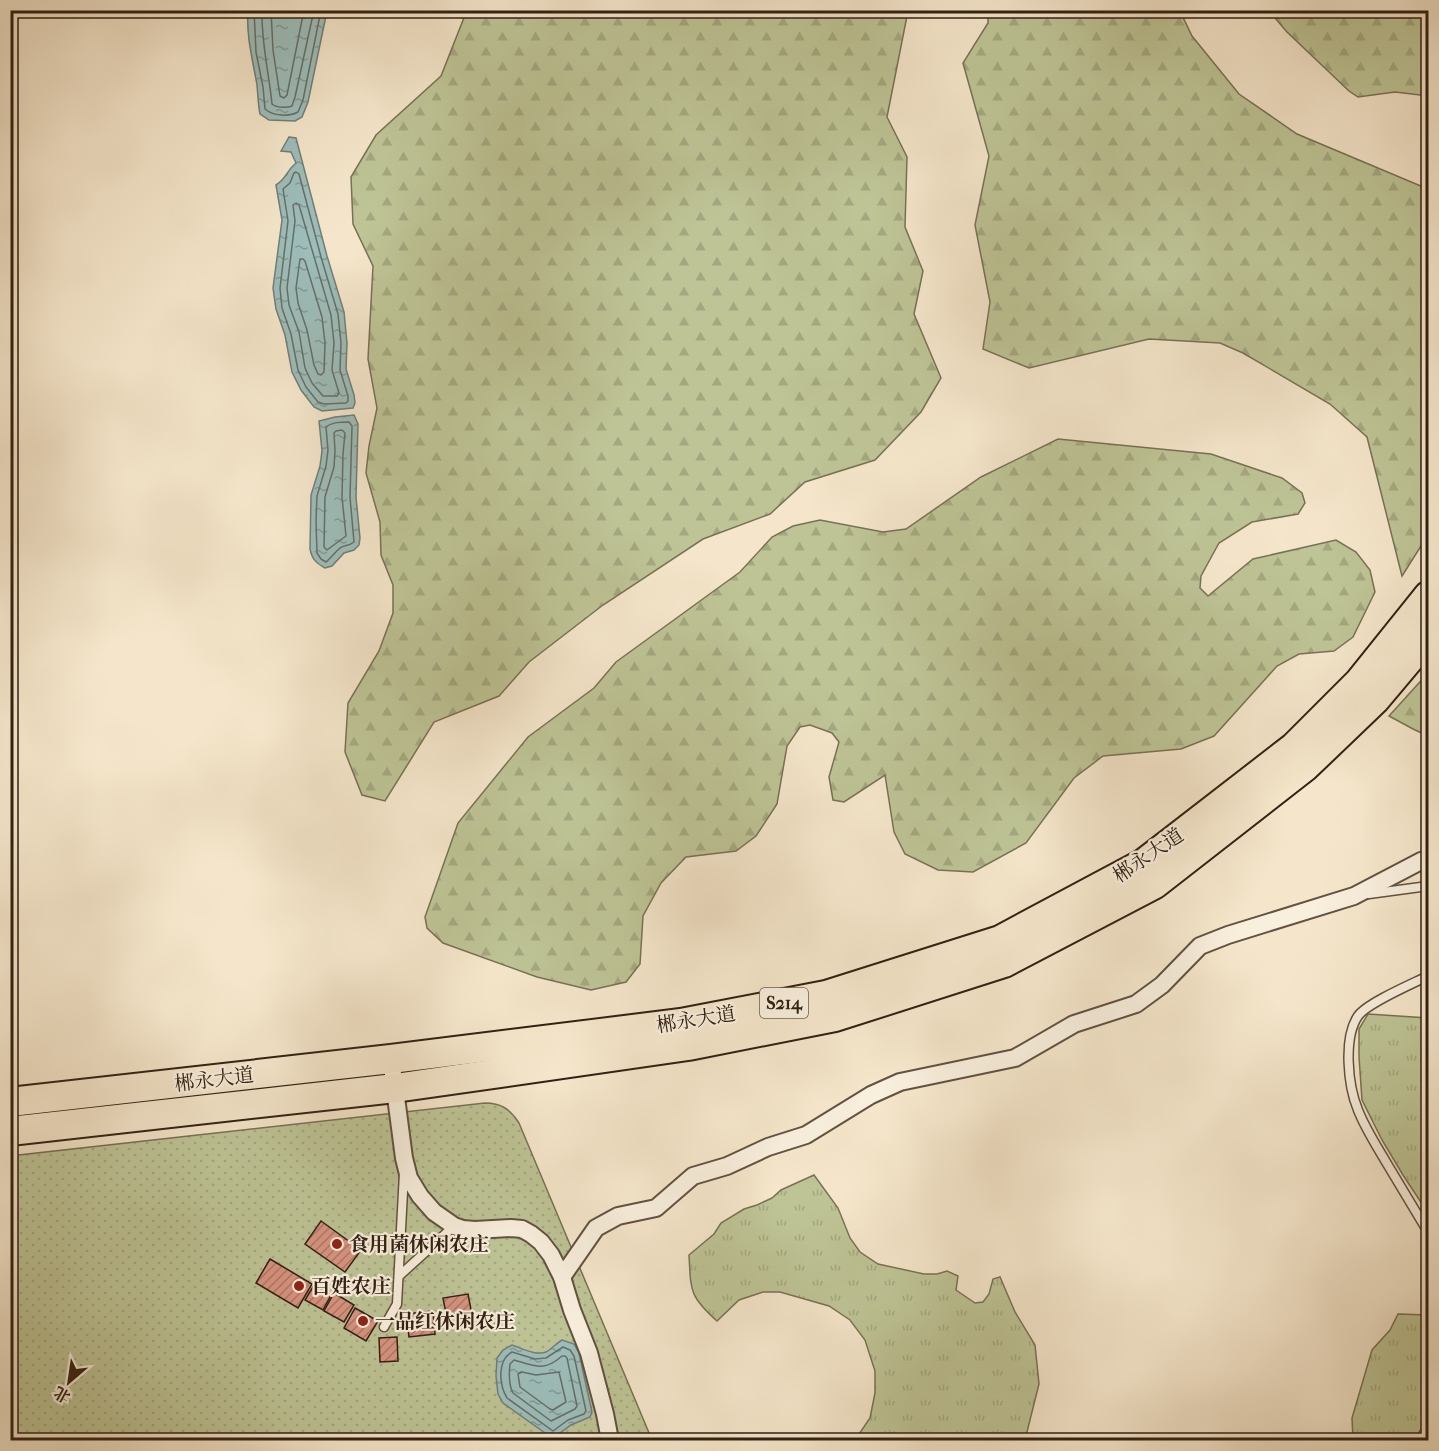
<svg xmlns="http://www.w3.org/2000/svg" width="1439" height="1451" viewBox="0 0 1439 1451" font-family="'IM FELL French Canon','Noto Serif SC',serif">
	<defs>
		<pattern id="grass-tufts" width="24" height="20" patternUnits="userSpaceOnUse" patternTransform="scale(1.5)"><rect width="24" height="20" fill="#bec496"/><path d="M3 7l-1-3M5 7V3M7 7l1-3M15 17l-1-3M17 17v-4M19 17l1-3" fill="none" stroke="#a4a880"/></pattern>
		<pattern id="forest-firs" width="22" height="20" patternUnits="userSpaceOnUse" patternTransform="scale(1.5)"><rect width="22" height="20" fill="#bec496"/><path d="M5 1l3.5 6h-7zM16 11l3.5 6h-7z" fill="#a4a880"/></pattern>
		<pattern id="park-dots" width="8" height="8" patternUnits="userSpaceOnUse" patternTransform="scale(1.5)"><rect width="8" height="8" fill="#bec496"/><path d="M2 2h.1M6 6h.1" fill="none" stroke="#a4a880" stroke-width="1.8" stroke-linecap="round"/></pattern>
		<pattern id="water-ripples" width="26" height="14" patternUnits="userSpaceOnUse" patternTransform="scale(1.5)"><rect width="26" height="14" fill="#9dbebb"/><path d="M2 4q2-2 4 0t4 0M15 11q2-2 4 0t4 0" fill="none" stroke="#819a97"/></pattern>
		<pattern id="building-hatch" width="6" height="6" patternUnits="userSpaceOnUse" patternTransform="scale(1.5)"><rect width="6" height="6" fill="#d7937f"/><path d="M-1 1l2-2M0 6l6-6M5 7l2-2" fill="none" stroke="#af7867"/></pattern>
	</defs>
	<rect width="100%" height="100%" fill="#f5e6cb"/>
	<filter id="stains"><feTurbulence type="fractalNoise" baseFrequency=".00333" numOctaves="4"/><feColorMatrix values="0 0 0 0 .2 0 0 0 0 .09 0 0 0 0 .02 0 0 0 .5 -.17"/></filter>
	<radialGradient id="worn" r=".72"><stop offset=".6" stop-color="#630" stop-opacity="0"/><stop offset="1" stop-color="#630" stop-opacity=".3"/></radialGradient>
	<!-- grass -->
	<g fill="url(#grass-tufts)" stroke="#787254" stroke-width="1.5">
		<polygon points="1368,1014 1428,1018 1428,1213 1403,1175 1382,1140 1362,1100 1359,1057 1359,1029"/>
		<path d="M814,1175l24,33 12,30 10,14 18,12 46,10h13l10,-3 11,5 -2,14 19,13 8,-1 6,-8 4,-15 7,-2 15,35 20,33 4,39 -14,56h-170l15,-22 5,-25v-22l-10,-31 -15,-20 -21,-14 -49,-14h-17l-24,8 -22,21c-28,-25 -26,-30 -28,-66l25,-21 7,-11 23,-14 13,-4 15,-7 9,-8z"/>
		<polygon points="1398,1314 1428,1315 1428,1440 1353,1440 1352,1418 1372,1350 1390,1330"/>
	</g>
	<!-- forest -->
	<g fill="url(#forest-firs)" stroke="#787254" stroke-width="1.5">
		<polygon points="467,10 908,11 887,117 907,157 905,227 923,271 914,314 941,378 921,412 875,460 805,482 770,514 703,539 603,605 529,662 499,696 434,722 385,801 362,795 345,752 348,703 379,651 393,613 393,585 381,555 380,522 366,473 369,446 377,408 368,359 373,266 353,224 351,177 376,135 441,76"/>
		<polygon points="988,11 1180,11 1192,36 1239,94 1297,134 1428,189 1428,535 1402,576 1367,437 1330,404 1243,353 1220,343 1149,339 1029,368 983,349 990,302 975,225 989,156 963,63 988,23"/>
		<polygon points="1269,11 1428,11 1428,96 1395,92 1358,97 1349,91 1287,32"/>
		<polygon points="1058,439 1211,454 1282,478 1302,493 1305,503 1298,514 1252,522 1219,543 1201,576 1200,588 1208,596 1253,559 1336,540 1356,552 1370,570 1375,592 1353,637 1334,651 1299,654 1277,666 1214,736 1181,749 1103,756 1074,778 1026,843 973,872 938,870 905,854 894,832 885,775 844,802 833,800 829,777 839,742 832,733 810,725 800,727 787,746 777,804 756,836 736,851 686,857 661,883 643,916 640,964 626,982 591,990 537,977 443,943 427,928 425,917 458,823 528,737 594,688 616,662 740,572 772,537 793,526 820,520 883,532 906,529 981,477"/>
		<polygon points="1428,673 1428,736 1413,729 1389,716"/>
	</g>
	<!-- park -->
	<path fill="url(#park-dots)" stroke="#787254" stroke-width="1.5" d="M485,1103c16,0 25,6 34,20l133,317h-641l-1,-284z"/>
	<!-- water -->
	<g fill="url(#water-ripples)" stroke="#727f78" stroke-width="1.5">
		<path d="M248,11h79l-19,91 -6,15 -7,4 -26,-1 -9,-6c-2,-10 -2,-19 -3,-29 -4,-24 -11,-49 -9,-74z"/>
		<path d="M289,137l7,1 31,118 17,56 3,31 -1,26 8,26 1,8 -2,5 -31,3 -8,-4 -13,-17 -9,-18 -7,-37 -9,-26 -3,-21 9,-68 -6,-35c11,-7 10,-14 20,-22l-5,-11 -10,-1z"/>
		<path d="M354,415l4,9 -2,73 4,41 -1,7 -5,5 -10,3 -12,13 -7,2c-9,-5 -13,-9 -15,-19l1,-54 9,-29 2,-15 -3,-30 16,-4z"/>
		<path d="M562,1340l12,4 5,9 13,59 -2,5 -19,8 -18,13 -8,-5 -42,-30 -5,-9 -2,-18 1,-18 6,-8 9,-5c9,3 24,11 34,7 3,-1 11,-9 16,-12z"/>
	</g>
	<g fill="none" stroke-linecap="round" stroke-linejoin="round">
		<!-- shore -->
		<g stroke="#676f67" stroke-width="1.5">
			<path d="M254,10l2,42 7,35 2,22c8,7 24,8 33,3l5,-12 18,-90"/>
			<path d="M262,10c-1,32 7,63 10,94 4,4 16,4 20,2l3,-9 19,-87"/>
			<polyline points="271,10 273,50 280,96 284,98 287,95 304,10"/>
			<polygon points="296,172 299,174 321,257 338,314 341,343 340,370 348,396 348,401 346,403 324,404 318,402 306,387 298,370 291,334 282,308 280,288 288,221 283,189 290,183 294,173"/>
			<polygon points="296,203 299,205 331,315 334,343 332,370 339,393 337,396 323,396 312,383 305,368 299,332 289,305 287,288 295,221 293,205"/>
			<polygon points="300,259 303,259 305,261 322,317 325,343 324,372 321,375 318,374 314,365 307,330 298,303 296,288"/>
			<path d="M349,422l3,4 -2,71 4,45c-5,4 -9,3 -14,6 -5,4 -9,10 -14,14l-5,-3 -4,-6 -1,-32 1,-25 9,-30 2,-16 -2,-23c6,-5 15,-5 23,-5z"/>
			<polygon points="342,430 345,433 343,454 342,497 346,536 327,550 324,547 325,497 334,467 335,451 334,433 336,431"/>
			<path d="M563,1347l7,3 4,6 12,55 -2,3 -16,6 -15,11 -46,-33c-8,-13 -10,-38 5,-46l23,7 11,-1z"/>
			<path d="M562,1356h3l2,2 10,48 -2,3 -24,12 -38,-28c-5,-9 -4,-20 -3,-29l4,-4c21,6 30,12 48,-4z"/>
			<polygon points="522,1372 536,1375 559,1372 566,1402 553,1410 550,1409 520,1387 518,1374"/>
		</g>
	</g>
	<!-- building -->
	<g fill="url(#building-hatch)" stroke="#312013" stroke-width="1.5">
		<polygon points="321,1221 361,1250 345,1272 305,1244"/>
		<polygon points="270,1259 312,1284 298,1308 256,1283"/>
		<polygon points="314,1285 331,1295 323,1310 305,1300"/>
		<polygon points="334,1293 354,1305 344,1322 324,1311"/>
		<polygon points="468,1294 472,1315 447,1319 443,1298"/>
		<polygon points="355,1308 378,1321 366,1341 344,1328"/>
		<polygon points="433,1311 435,1334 409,1337 406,1314"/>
		<polygon points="397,1337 398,1361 380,1362 379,1338"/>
	</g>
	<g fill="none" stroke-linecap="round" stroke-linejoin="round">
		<defs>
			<g id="service">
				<polyline points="1369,894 1428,886"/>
				<path d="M1428,976c-16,8 -61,27 -70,40 -15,22 -10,70 0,94 7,18 18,35 28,52 14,23 28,47 42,70"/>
				<polyline points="399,1276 454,1226"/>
				<polyline points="384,1327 397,1304 404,1173"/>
				<polyline points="1420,1440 1428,1427"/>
			</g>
			<g id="minor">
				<polyline points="391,1059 404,1158 409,1178 420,1196 434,1212 454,1226 463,1229 475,1230 511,1228 522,1229 531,1234 541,1242 551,1255 562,1277 572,1310 589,1353 605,1414 610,1440"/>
				<polyline points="562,1277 596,1228 618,1216 656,1208 693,1176 727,1166 768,1147 806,1135 871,1095 900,1082 1015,1058 1074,1024 1136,1004 1162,985 1200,946 1228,935 1354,896 1421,861 1428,859"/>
			</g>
			<g id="trunk">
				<polyline points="10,1102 391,1059 681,1023 826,995 1000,940 1144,863 1294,747 1359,682 1428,596"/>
				<polyline points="10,1131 395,1088 688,1046 835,1017 1004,963 1155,884 1305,767 1375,700 1428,637"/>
			</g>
		</defs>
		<!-- service casing -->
		<use href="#service" stroke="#625241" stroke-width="11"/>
		<!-- minor casing -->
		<use href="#minor" stroke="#625241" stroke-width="20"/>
		<!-- trunk casing -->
		<use href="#trunk" stroke="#312013" stroke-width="32"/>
		<!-- service -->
		<use href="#service" stroke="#f8efdd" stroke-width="8"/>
		<!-- minor -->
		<use href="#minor" stroke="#f8efdd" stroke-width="16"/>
		<!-- trunk -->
		<use href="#trunk" stroke="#f5e6cb" stroke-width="28"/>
	</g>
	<!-- markers -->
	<g fill="#8f2418" stroke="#f8efdd" stroke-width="2">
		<circle cx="337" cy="1244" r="6"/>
		<circle cx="299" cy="1286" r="6"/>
		<circle cx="363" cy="1321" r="6"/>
	</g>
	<g text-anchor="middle" stroke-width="4.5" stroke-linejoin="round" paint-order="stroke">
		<!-- shield labels -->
		<rect fill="#f8efdd" stroke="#6d5e50" stroke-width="1.5" x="760" y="988" width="48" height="30" rx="4.5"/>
		<g font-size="18" font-weight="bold" fill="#312013">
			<text x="784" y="1009">S214</text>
		</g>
		<!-- street labels -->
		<g font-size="20" fill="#312013" stroke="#f8efdd">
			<text transform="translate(1148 855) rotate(-34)" y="7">郴永大道</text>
			<text transform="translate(696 1019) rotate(-9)" y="7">郴永大道</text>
			<text transform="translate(214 1079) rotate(-7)" y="7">郴永大道</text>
		</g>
		<!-- poi labels -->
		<g font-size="20" font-weight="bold" fill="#312013" stroke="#f8efdd" text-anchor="start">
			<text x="349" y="1251">食用菌休闲农庄</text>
			<text x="311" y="1293">百姓农庄</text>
			<text x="375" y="1328">一品红休闲农庄</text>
		</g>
	</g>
	<!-- margin -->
	<rect width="1439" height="1451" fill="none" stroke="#f5e6cb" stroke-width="36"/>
	<rect x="12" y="12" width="1415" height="1427" fill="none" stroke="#312013" stroke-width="3"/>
	<rect x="18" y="18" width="1403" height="1415" fill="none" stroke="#312013" stroke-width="1.5"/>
	<!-- north arrow -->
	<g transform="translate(69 1382) rotate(209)" stroke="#f8efdd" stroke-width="4.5" paint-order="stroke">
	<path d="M0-4.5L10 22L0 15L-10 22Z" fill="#312013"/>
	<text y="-9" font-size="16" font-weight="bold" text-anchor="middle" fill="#312013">北</text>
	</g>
	<rect width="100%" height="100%" filter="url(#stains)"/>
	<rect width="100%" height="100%" fill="url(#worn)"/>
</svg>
